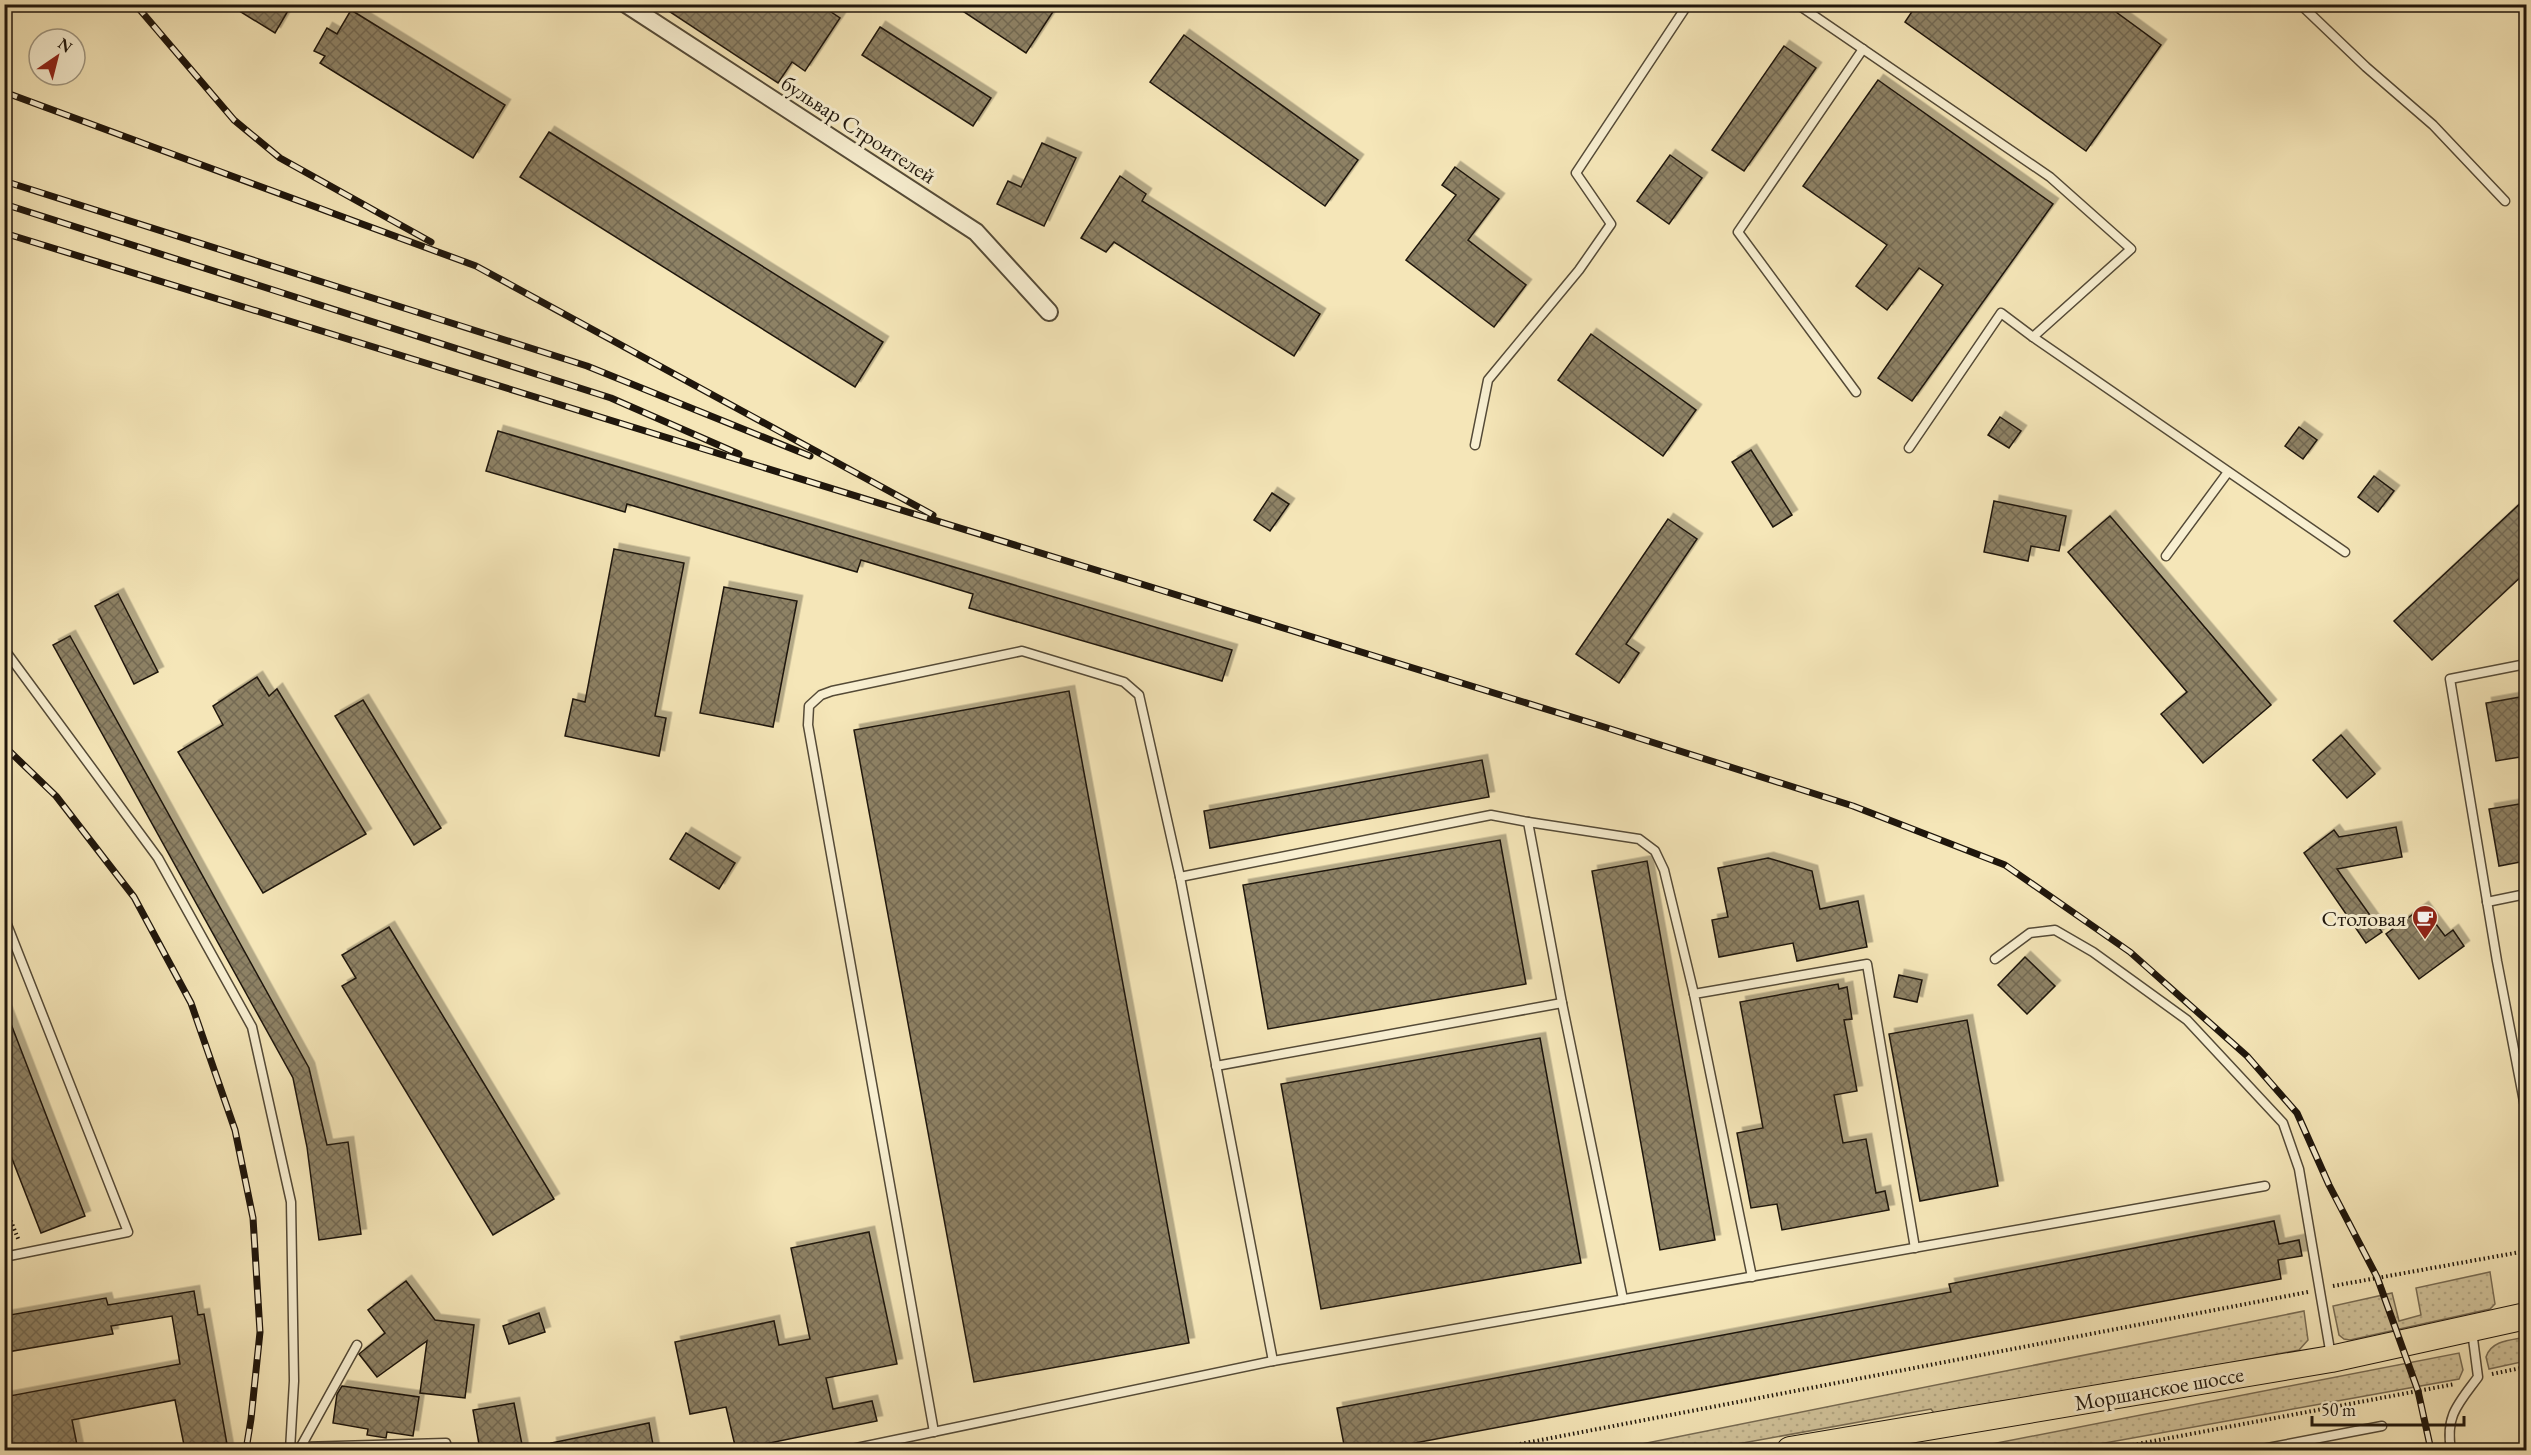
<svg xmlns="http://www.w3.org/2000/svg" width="2531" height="1455" viewBox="0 0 2531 1455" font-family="'EB Garamond',serif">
	<defs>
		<pattern id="grass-dots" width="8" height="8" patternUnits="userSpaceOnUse" patternTransform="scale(1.5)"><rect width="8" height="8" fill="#d1c39b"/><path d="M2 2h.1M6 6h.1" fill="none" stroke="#b3a784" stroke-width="1.8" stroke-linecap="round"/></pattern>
		<pattern id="building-cross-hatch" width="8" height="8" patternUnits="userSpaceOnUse" patternTransform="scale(1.5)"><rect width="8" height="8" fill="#8e8265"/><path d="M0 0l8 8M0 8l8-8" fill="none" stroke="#736952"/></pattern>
		<filter id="shadow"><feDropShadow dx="5.5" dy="-5.5" stdDeviation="0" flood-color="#0004"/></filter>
	</defs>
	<rect width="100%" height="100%" fill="#f5e6b8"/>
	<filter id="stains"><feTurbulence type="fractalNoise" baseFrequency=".00333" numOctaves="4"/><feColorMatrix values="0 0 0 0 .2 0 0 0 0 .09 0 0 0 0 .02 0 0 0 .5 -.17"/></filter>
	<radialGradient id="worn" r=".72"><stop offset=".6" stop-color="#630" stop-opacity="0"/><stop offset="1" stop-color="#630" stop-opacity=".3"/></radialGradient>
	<!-- grass -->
	<g fill="url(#grass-dots)" stroke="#786c54" stroke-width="1.5">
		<polygon points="2490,1272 2495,1304 2490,1309 2350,1340 2344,1339 2339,1335 2333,1306 2392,1293 2399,1321 2421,1315 2416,1288"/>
		<polygon points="2304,1311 2308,1340 2299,1350 1937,1417 1931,1409 1704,1450 1612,1450"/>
		<path d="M2526,1337v24l-37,8 -3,-12c5,-17 26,-17 40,-20z"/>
		<polygon points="2459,1353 2463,1370 2459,1379 2066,1450 1961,1450"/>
	</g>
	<!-- building -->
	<g fill="url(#building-cross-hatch)" stroke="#1f160c" stroke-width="1.5" filter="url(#shadow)">
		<polygon points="228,4 292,4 275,33"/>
		<polygon points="658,4 819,4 840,18 805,71 792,62 778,83"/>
		<polygon points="952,4 1058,4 1026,53"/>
		<polygon points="1917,4 2105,4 2161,45 2086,151 1905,22"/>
		<polygon points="351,10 505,105 473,158 320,63 325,56 314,51 327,28 337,34"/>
		<polygon points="880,27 991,98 973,126 862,55"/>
		<polygon points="1184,35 1358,160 1325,206 1150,82"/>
		<polygon points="1784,46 1816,68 1744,171 1712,150"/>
		<polygon points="1878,80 2053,204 1912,401 1878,378 1943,285 1919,268 1887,310 1856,286 1887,245 1803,186"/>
		<polygon points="549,132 883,342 855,387 520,177"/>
		<polygon points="1042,143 1076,158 1044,226 997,204 1008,181 1021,187"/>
		<polygon points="1670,155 1702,178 1669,224 1637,201"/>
		<polygon points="1455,167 1499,199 1468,240 1526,285 1494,327 1406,260 1456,195 1442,185"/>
		<polygon points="1120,176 1146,194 1142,201 1320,314 1294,356 1114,242 1106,252 1081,238"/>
		<polygon points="1591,334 1696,410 1663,456 1558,380"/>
		<polygon points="2000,417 2021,431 2009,448 1988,435"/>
		<polygon points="2299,427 2317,440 2303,459 2285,446"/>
		<polygon points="498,431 1232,650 1222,681 969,608 973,594 861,560 857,572 627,504 625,512 486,471"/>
		<polygon points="1751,450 1792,515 1773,527 1732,462"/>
		<polygon points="2374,476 2394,491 2378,512 2358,497"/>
		<polygon points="1272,493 1289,504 1270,531 1254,520"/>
		<polygon points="2526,498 2526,572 2432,660 2394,621"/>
		<polygon points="1994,501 2066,516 2059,551 2031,546 2028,561 1984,552"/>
		<polygon points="2110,516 2271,705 2203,763 2161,714 2187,692 2068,552"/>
		<polygon points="1668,519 1697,539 1626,644 1639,653 1619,683 1576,654"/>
		<polygon points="614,549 684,563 655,716 666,718 659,756 565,736 573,699 585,702"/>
		<polygon points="724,587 797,601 773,727 700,713"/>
		<polygon points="118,594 158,672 134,684 95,606"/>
		<polygon points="70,636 309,1068 327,1145 348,1142 361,1234 319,1240 307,1147 293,1078 53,645"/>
		<polygon points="257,677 269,696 277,689 366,834 263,893 178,752 223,725 213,706"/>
		<polygon points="1069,691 1189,1343 974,1382 854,730"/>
		<polygon points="2526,696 2526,756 2496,761 2486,703"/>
		<polygon points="363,700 441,828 414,845 335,716"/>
		<polygon points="2341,735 2375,774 2347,798 2313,760"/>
		<polygon points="1482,760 1489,797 1210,848 1204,811"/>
		<polygon points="2526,803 2526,861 2499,866 2489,809"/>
		<polygon points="2396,827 2402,857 2337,869 2382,932 2366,943 2304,853 2334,830 2339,837"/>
		<polygon points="686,833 735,863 719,889 670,859"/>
		<polygon points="1500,840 1526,984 1268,1029 1243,885"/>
		<polygon points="1768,858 1812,871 1820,909 1858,901 1867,947 1797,961 1793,943 1719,957 1712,920 1728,917 1718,868"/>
		<polygon points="1647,861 1715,1240 1660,1250 1592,871"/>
		<polygon points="2423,907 2445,936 2453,930 2464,946 2419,979 2386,934"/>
		<polygon points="389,927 554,1199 493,1235 342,986 356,978 342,955"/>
		<polygon points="2025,957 2055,986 2027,1014 1998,985"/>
		<polygon points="1899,975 1922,980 1917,1002 1894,997"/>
		<polygon points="1838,984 1839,989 1847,987 1852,1019 1844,1020 1857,1091 1834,1095 1843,1143 1866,1139 1876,1193 1885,1191 1889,1210 1782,1230 1777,1204 1751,1208 1737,1133 1763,1128 1740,1002"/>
		<polygon points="6,1011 85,1216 41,1233 4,1138"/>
		<polygon points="1967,1020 1998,1186 1920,1201 1889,1034"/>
		<polygon points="1540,1038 1581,1263 1321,1309 1281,1084"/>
		<polygon points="2274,1221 2279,1244 2299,1240 2302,1256 2278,1260 2281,1279 1378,1450 1345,1450 1337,1408 1951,1292 1949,1284"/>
		<polygon points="869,1232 897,1364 826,1378 833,1409 872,1401 877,1421 736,1450 726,1407 690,1414 675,1342 774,1321 779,1345 810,1339 791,1248"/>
		<polygon points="406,1281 435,1320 474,1325 465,1398 420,1393 427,1341 377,1377 359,1354 385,1333 368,1310"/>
		<polygon points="194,1291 198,1315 204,1314 228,1450 185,1450 175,1400 72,1420 78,1450 4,1450 4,1397 180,1364 172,1316 111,1326 113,1334 7,1352 4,1316 106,1298 108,1305"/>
		<polygon points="539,1313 545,1332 509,1344 503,1326"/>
		<polygon points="342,1386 419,1397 413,1436 387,1432 386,1438 367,1435 368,1429 333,1423 337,1394"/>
		<polygon points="514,1403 523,1450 480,1450 473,1410"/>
		<polygon points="649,1423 654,1450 552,1450 551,1443"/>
	</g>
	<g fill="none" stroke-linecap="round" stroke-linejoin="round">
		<defs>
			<g id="service">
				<polyline points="1797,4 2050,177 2131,249 2033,337 2345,552"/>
				<polyline points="2300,4 2366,67 2433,125 2505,201"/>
				<polyline points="1856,392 1738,232 1863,49"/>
				<polyline points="1475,445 1488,380 1579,270 1611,224 1576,173 1688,4"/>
				<polyline points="1909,448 2001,313 2033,337"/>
				<polyline points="2166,556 2228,472"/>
				<polyline points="4,649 158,858 252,1027 291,1202 294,1381 290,1450"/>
				<polyline points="2526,664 2450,679 2497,961 2526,1112"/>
				<polyline points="1528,822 1639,839 1655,851 1664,870 1694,994"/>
				<polyline points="2487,902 2526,894"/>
				<polyline points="4,917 128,1232 4,1257"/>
				<polyline points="1995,959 2030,933 2055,930 2093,952 2187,1020 2283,1123 2299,1169 2331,1356"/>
				<polyline points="1216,1066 1562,1003"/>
				<polyline points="1752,1277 1694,994 1867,964 1915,1248"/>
				<polyline points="1273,1361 1180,877 1491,815 1528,822 1562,1003 1623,1299"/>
				<polyline points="934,1432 808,725 809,706 821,695 832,691 1022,651 1124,682 1139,695 1180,877"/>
				<polyline points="300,1447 446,1443 448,1450"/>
				<polyline points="299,1450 357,1345"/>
				<polyline points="847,1450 1273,1361 2265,1186"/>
				<polyline points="2257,1450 2382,1426"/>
				<path d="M2451,1450c-6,-34 7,-46 27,-73l-6,-46"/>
			</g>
			<polyline id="minor" points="626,4 976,232 1049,312"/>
			<polyline id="primary" points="1790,1450 2331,1359 2526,1316"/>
		</defs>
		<!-- service casing -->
		<use href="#service" stroke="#544a37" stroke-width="11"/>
		<!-- minor casing -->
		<use href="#minor" stroke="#544a37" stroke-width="20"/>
		<!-- primary casing -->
		<use href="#primary" stroke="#1f160c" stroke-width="28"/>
		<!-- path -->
		<g stroke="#1f160c" stroke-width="4" stroke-dasharray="1.5 3" stroke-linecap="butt">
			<polyline points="4,1204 19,1241"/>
			<polyline points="2333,1286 2526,1251"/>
			<polyline points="2492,1374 2526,1367"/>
			<polyline points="1489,1450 2308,1292"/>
			<polyline points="2106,1450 2455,1384"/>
		</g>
		<!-- service -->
		<use href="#service" stroke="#f8efd1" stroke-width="8"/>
		<!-- minor -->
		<use href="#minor" stroke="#f8efd1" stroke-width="16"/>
		<!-- primary -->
		<use href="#primary" stroke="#f5e6b8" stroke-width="26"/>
		<defs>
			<g id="rail">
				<polyline points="135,4 234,120 280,158 431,242"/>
				<polyline points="4,92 476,266 933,515"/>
				<polyline points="4,181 587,366 810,456"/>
				<polyline points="4,204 611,398 739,454"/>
				<polyline points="4,233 1601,726 1853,806 2005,865 2130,952 2247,1056 2297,1113 2329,1185 2377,1277 2418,1391 2431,1450"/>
				<polyline points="4,746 56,796 134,897 191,1003 235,1130 253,1218 260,1332 251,1419 246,1450"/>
			</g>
		</defs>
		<!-- rail casing -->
		<use href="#rail" stroke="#1f160c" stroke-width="7"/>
		<!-- rail -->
		<use href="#rail" stroke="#f8efd1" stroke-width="4.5" stroke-dasharray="14" stroke-linecap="butt"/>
	</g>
	<!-- icons -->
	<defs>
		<symbol id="cafe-pin" viewBox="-11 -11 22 30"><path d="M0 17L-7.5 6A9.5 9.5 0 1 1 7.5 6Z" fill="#8f2418" stroke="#f8efd1"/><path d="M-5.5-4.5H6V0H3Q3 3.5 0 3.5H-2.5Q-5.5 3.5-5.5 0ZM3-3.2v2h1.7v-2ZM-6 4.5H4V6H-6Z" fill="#fff"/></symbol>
	</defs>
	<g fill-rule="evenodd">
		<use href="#cafe-pin" x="2410" y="903" width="30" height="40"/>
	</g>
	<g text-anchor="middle" stroke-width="6" stroke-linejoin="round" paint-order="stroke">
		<!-- street labels -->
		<g font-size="22" fill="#1f160c" stroke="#f8efd1">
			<text transform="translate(859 129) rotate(33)" y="8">бульвар Строителей</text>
			<text transform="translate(2159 1388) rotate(-10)" y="8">Моршанское шоссе</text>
		</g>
		<!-- poi labels -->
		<g font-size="22" fill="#1f160c" stroke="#f8efd1" text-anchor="end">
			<text x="2406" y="926">Столовая</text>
		</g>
	</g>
	<!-- margin -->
	<rect width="2531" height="1455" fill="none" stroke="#f5e6b8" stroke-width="24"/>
	<rect x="6" y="6" width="2519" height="1443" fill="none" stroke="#1f160c" stroke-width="3"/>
	<rect x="12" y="12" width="2507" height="1431" fill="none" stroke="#1f160c" stroke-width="1.5"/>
	<!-- north arrow -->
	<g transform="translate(57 57) rotate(35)"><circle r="28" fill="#f8efd1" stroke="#a19882" stroke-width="1.5"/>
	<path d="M0-4.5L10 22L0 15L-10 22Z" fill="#8f2418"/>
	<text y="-9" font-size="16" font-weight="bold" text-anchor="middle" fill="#1f160c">N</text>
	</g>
	<!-- scale -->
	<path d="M2312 1416v9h152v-9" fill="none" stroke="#1f160c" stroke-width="3"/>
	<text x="2321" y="1416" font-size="18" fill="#1f160c" stroke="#f8efd1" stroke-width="4.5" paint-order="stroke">50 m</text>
	<rect width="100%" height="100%" filter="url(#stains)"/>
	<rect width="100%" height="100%" fill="url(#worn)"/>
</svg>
